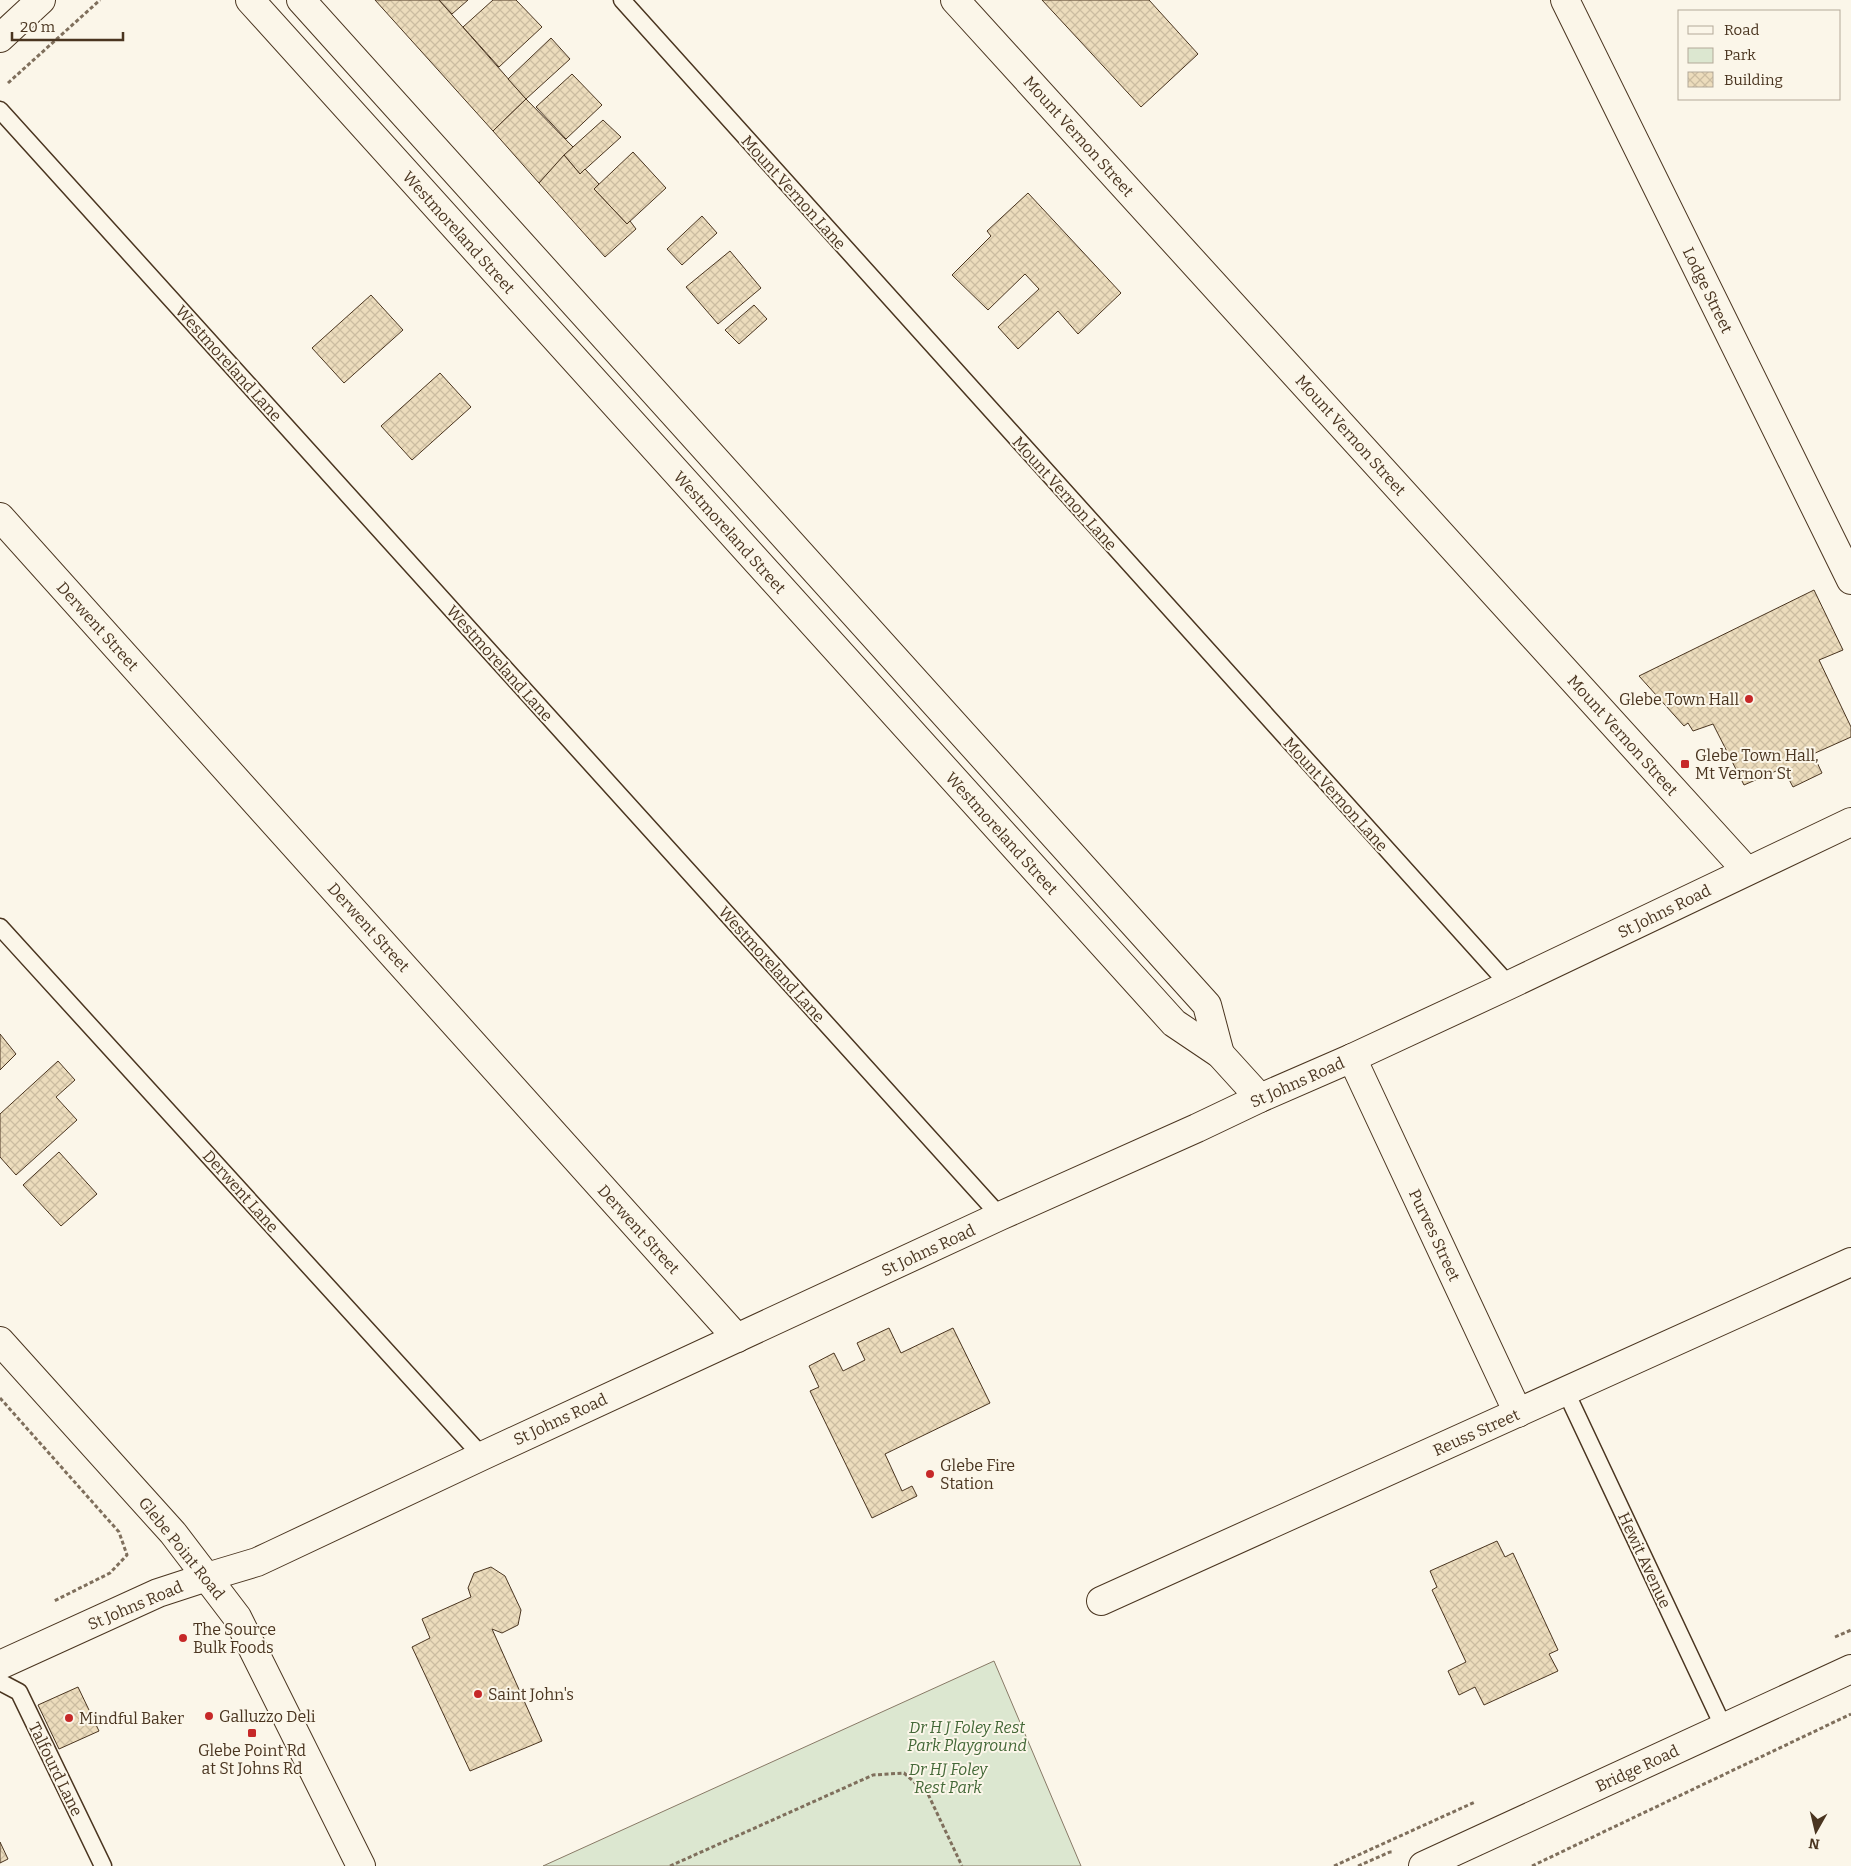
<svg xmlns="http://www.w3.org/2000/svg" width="1851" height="1866" viewBox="0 0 1851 1866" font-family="Bitter,serif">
	<defs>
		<pattern id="building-cross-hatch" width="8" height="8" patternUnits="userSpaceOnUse" patternTransform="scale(1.25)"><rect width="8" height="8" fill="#ecdcbc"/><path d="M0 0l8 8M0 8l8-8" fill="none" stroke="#ccbda1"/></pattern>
	</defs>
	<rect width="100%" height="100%" fill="#fbf6e9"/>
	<!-- green -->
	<polygon fill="#dce7d0" stroke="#887966" points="994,1661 1081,1866 543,1866"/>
	<!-- building -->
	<g fill="url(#building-cross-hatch)" stroke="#4a3520">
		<polygon points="375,0 439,0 526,99 493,131"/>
		<polygon points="439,0 468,0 452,14"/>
		<polygon points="493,0 516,0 542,27 499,67 463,27"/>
		<polygon points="1042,0 1149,0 1198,54 1141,107"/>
		<polygon points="551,38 570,59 526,99 508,79"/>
		<polygon points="572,74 602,105 566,139 536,107"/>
		<polygon points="526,99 573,147 539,183 493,131"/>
		<polygon points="603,120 621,137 580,174 564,155"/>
		<polygon points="633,152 666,188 627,224 594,189"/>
		<polygon points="564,155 580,174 585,169 599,184 594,189 627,224 630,221 636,229 605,257 539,183"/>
		<polygon points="1028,193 1121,293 1078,334 1058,311 1018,349 998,327 1039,289 1025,274 988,310 952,275 991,236 987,231"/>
		<polygon points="702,216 717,233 682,265 667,249"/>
		<polygon points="730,251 761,288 718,324 686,287"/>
		<polygon points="371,295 403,330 344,383 312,348"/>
		<polygon points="754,305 767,319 739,344 725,330"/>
		<polygon points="440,373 471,407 412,460 381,426"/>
		<polygon points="1814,590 1843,650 1819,660 1851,727 1851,737 1813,754 1822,773 1793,787 1783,768 1744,785 1713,724 1693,731 1688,723 1684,726 1639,676"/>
		<polygon points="0,1034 16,1054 0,1070"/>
		<polygon points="58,1061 75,1080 56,1097 77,1120 16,1175 0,1157 0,1114"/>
		<polygon points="59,1152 97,1194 61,1226 23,1185"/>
		<polygon points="889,1328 901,1353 953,1328 990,1403 885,1454 902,1491 912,1486 917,1496 872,1518 810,1391 819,1387 809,1366 834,1353 843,1371 865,1360 857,1343"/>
		<polygon points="1497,1541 1505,1557 1513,1553 1558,1650 1549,1654 1558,1671 1484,1705 1475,1687 1459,1695 1448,1671 1466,1662 1432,1590 1437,1587 1430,1571"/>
		<polygon points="491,1567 505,1576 521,1610 518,1625 502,1633 492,1629 542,1741 470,1771 412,1647 430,1638 422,1619 471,1597 468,1588 474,1573"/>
		<polygon points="78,1687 99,1731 59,1749 38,1705"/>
		<polygon points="0,1842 8,1859 0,1863"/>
	</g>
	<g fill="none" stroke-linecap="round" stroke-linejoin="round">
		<defs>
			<g id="lane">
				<polyline points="622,0 1509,985"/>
				<polyline points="0,110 1000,1216"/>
				<polyline points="0,927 482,1456"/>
				<polyline points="1566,1392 1724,1728"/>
				<polyline points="0,1682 19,1692 103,1866"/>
			</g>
			<g id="street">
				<polyline points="250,0 1174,1023 1220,1054 1260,1098"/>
				<polyline points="301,0 1207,1005 1220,1054"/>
				<polyline points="955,0 1747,871"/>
				<polyline points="1565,0 1851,580"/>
				<polyline points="0,38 41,0"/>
				<polyline points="0,517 737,1338"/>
				<polyline points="1352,1058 1518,1413"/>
				<polyline points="207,1577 257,1562 272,1555 482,1456 1000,1216 1197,1128 1260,1098 1352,1058 1509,985 1851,822"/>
				<polyline points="1101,1601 1851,1262"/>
			</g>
			<g id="secondary">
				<polyline points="0,1341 173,1533 237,1617 361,1866"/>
				<polyline points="0,1665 158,1593 207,1577"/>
			</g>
			<polyline id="primary" points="1423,1866 1851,1669"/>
		</defs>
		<!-- lane casing -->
		<use href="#lane" stroke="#4a3520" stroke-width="19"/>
		<!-- street casing -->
		<use href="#street" stroke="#4a3520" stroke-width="30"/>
		<!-- secondary casing -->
		<use href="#secondary" stroke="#4a3520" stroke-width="30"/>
		<!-- primary casing -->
		<use href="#primary" stroke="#4a3520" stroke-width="30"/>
		<!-- path -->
		<g stroke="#7f6f5c" stroke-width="3" stroke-dasharray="4 2.5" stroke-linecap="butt">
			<polyline points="8,83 100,0"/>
			<polyline points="0,1398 119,1532 127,1555 110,1573 54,1601"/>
			<polyline points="1835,1637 1851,1630"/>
			<polyline points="670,1866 873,1775 904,1773 928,1794 962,1866"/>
			<polyline points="1334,1866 1475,1802"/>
			<polyline points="1358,1866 1390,1852 1394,1852"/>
			<polyline points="1532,1866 1851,1714"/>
		</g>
		<!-- lane -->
		<use href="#lane" stroke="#fbf6e9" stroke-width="16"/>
		<!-- street -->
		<use href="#street" stroke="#fbf6e9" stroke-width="28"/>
		<!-- secondary -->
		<use href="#secondary" stroke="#fbf6e9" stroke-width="28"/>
		<!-- primary -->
		<use href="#primary" stroke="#fbf6e9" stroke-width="28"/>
	</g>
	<!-- markers -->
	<g fill="#c62828" stroke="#fbf6e9" stroke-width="2">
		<circle cx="1749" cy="699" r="5"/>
		<rect x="1680" y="759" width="10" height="10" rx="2.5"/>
		<circle cx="930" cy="1474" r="5"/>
		<circle cx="183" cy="1638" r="5"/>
		<circle cx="478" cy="1694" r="5"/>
		<circle cx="209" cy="1716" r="5"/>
		<circle cx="69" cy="1718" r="5"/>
		<rect x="247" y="1728" width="10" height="10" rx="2.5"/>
	</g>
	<g text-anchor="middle" stroke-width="4" stroke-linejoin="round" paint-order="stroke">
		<!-- street labels -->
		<g font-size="16" fill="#4a3520" stroke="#fbf6e9">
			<text transform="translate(1079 136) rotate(48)" y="6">Mount Vernon Street</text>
			<text transform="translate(794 192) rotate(48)" y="6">Mount Vernon Lane</text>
			<text transform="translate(459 232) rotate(48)" y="6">Westmoreland Street</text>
			<text transform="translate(1708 290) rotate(64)" y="6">Lodge Street</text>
			<text transform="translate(229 363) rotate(48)" y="6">Westmoreland Lane</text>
			<text transform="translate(1351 435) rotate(48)" y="6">Mount Vernon Street</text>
			<text transform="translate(1065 493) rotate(48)" y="6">Mount Vernon Lane</text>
			<text transform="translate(730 532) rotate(48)" y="6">Westmoreland Street</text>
			<text transform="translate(98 626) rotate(48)" y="6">Derwent Street</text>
			<text transform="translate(500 663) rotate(48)" y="6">Westmoreland Lane</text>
			<text transform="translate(1623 735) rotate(48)" y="6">Mount Vernon Street</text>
			<text transform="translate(1336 794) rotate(48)" y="6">Mount Vernon Lane</text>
			<text transform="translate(1002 833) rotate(48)" y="6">Westmoreland Street</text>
			<text transform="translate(1664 911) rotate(-26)" y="6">St Johns Road</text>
			<text transform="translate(369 927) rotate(48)" y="6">Derwent Street</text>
			<text transform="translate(772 964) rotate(48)" y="6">Westmoreland Lane</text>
			<text transform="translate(1297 1082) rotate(-24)" y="6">St Johns Road</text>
			<text transform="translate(241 1191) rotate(48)" y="6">Derwent Lane</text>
			<text transform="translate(639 1229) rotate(48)" y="6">Derwent Street</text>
			<text transform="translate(1435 1235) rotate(65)" y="6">Purves Street</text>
			<text transform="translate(928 1250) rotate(-25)" y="6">St Johns Road</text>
			<text transform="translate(560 1419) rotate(-25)" y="6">St Johns Road</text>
			<text transform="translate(1476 1432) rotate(-24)" y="6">Reuss Street</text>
			<text transform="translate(182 1548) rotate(51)" y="6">Glebe Point Road</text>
			<text transform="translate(1645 1560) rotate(65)" y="6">Hewit Avenue</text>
			<text transform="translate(135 1605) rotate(-23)" y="6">St Johns Road</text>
			<text transform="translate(1637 1768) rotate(-25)" y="6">Bridge Road</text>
			<text transform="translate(56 1769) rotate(64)" y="6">Talfourd Lane</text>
		</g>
		<!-- poi labels -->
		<g font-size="16" fill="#4a3520" stroke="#fbf6e9" text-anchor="start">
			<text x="1739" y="705" text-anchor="end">Glebe Town Hall</text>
			<text x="1695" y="761">Glebe Town Hall,<tspan x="1695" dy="18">Mt Vernon St</tspan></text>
			<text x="940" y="1471">Glebe Fire<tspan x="940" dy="18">Station</tspan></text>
			<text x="193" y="1635">The Source<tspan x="193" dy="18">Bulk Foods</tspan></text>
			<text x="488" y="1700">Saint John's</text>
			<text x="219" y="1722">Galluzzo Deli</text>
			<text x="79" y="1724">Mindful Baker</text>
			<text x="252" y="1756" text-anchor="middle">Glebe Point Rd<tspan x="252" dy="18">at St Johns Rd</tspan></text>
		</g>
		<!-- park labels -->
		<g font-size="16" font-style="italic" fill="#436837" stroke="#fbf6e9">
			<text x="967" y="1733">Dr H J Foley Rest<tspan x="967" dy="18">Park Playground</tspan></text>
			<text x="948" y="1775">Dr HJ Foley<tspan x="948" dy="18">Rest Park</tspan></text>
		</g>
	</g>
	<!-- legend -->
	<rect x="1678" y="10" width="162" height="90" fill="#fbf6e9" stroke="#b4a999"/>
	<rect x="1688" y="26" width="25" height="8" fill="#fbf6e9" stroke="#b4a999"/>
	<text x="1724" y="35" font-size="15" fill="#4a3520">Road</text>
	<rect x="1688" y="48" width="25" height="15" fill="#dce7d0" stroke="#b4a999"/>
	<text x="1724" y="60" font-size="15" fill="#4a3520">Park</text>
	<rect x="1688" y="72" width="25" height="15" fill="url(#building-cross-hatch)" stroke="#b4a999"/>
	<text x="1724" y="85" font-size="15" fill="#4a3520">Building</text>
	<!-- north arrow -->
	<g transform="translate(1816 1831) rotate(188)" stroke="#fbf6e9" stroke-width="4" paint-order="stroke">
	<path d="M0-4L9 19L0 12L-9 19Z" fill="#4a3520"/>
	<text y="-8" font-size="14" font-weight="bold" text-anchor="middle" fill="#4a3520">N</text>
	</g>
	<!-- scale -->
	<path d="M12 32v8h111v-8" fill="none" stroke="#4a3520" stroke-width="2.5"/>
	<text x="20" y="32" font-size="15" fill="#4a3520" stroke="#fbf6e9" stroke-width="4" paint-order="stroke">20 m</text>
</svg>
